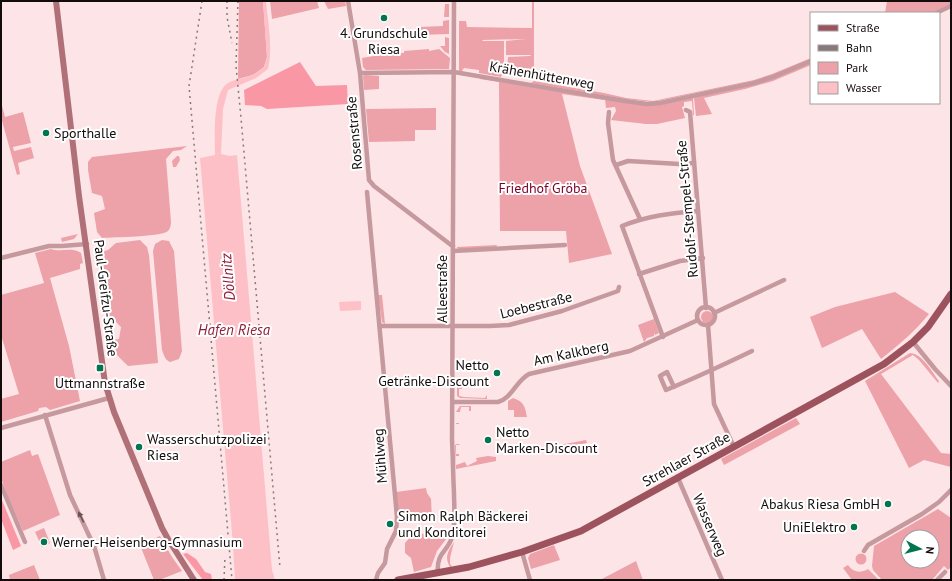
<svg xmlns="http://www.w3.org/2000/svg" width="952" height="581" viewBox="0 0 952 581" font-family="'PT Sans',sans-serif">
	<rect width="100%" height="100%" fill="#fde4e6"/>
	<!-- green -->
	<g fill="#eda1a9" fill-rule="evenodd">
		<polygon points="239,1 263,1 267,57 264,67 253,75 238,79"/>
		<polygon points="270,1 317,1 319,8 272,19"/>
		<polygon points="324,1 345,1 346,6 328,9"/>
		<polygon points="532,1 534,1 534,74 507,70 508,57 530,56 531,55 506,55 506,41 526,39 482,40 483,41 504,41 504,70 501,77 479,73 479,70 464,68 462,71 459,71 459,21 466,21 467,27 532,28"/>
		<polygon points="887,1 951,1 951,4 931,13 885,13"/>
		<polygon points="445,4 449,4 449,17 444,17"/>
		<polygon points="449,20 449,34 419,35 419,27 443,26 443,21"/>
		<polygon points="445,37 449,38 449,54 445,52 440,46 445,46"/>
		<polygon points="429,49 429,51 439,49 450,58 449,69 366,70 363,67 362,58 380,55 381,56 385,56 386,55 398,52 400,53 404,53 404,51"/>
		<polygon points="811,58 811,60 780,73 754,81 653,102 625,99 531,83 534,81 604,93 626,98 653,101 754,80 772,74"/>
		<polygon points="811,63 811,65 773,81 745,89 704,98 712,114 696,116 694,98 755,84"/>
		<polygon points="365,75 379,76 379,89 364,90 363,76"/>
		<polygon points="480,78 603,99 604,100 562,94 580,166 612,254 569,263 566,231 500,231 499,82 480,79"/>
		<polygon points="693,98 694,115 693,115 692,101 684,102 684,106 682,107 685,118 657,124 646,124 611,120 616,111 615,107 606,108 605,99 659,105"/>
		<polygon points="1,102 5,117 23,112 31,143 13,147 14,151 31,147 34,158 18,163 20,174 17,175 1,117"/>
		<polygon points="436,108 436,130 415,130 415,141 369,142 366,109"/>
		<path d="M187,146l-6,4 -8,1 -7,8 5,63c0,3 -1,7 -3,9 -6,6 -55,6 -66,7l-5,-6 -3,-19 11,-4 -3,-13 -10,-3 -4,-23v-8l4,-5z"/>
		<polygon points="177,156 179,156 180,160 176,167 173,167 172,161"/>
		<polygon points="78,234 74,239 62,242 61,238"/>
		<path d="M140,240l7,7 2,8 9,108 -30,3c-10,-11 -26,-21 -19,-37l4,1v10l6,-1 2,-12 -5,-5 -6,2 -4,-6 -1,-5 -2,-1c-4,-20 -4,-39 -2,-60l7,-2 8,-7z"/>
		<path d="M162,240l7,1 5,10 8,100 -3,8 -9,3c-5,-2 -6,-7 -8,-12l-9,-99 2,-7z"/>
		<polygon points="497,245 496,248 459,249 457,248 457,247"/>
		<path d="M51,249c10,4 21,-3 30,4l2,10 -3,1v5l-30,9 19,68 11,55 -30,9 -4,-3 -7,1 -1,3 -37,11v-23l18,-5 -18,-59v-40l43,-12 -9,-30z"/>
		<path d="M895,292l34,22c-15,18 -30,31 -48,45l-19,-30 -40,19 -12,-31 25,-10z"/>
		<polygon points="378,295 382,295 385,324 382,322"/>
		<circle cx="707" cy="317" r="6"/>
		<polygon points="654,319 659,333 655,335 654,333 654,336 647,338 644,342 638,325"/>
		<path d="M910,353c13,1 22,19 29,28l-1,2 -19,-23 -6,-5 -32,19 60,79 10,1v13l-27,-7 -15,8 -44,-87z"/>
		<polygon points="457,382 462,382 462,389 459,389 459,396 464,397 485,398 487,395 487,399 460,398 457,396"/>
		<path d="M513,398c11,4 12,8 14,19h-13v-7h-6v-9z"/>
		<polygon points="460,406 471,406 471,411 469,411 469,407 461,407 460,412 456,412 456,423 459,423 459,424 456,424 456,436 456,412"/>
		<polygon points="796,418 800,424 724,465 721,459"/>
		<polygon points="586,440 587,443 560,448 560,445"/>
		<polygon points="457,444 460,444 459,445 456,445 456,454 459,454 459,456 456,456 456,465 465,462 467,466 477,461 476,458 488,456 496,457 496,461 456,469 455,445"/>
		<polygon points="30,450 32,456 38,454 60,515 23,531 8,497 1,478 1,462"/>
		<polygon points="426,488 427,493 431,499 432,519 398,523 396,492"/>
		<path d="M938,509l13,9v49l-3,3 -4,-4 -12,14h-50l-9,-10 -1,-4 2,-20zM908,537h24v24h-24z"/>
		<polygon points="44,528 50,543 42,547 35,532"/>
		<polygon points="449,533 447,538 437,551 431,567 414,572 411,558 405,553 405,543 413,534"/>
		<polygon points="160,536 172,557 182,571 159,580 154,580 140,545"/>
		<path d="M454,542l-4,16v6l2,2 -2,1c-6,-10 -2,-16 4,-25z"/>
		<polygon points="554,545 560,560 531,569 528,558 530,554"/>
		<circle cx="861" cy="559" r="5.5"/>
		<polygon points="636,561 643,580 600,580"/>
		<polygon points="34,565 40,580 10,580 9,575"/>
		<path d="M848,565c5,7 12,9 20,4l11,11h-27l-9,-12z"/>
	</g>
	<!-- forest -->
	<g fill="#f998a4">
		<polygon points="300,62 316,86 347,85 348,104 267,109 261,106 245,105 244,90"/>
		<polygon points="1,498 21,546 13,550 1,519"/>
		<polygon points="187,553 196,559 205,572 211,574 212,580 203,580 183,554"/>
	</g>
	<!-- water -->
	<g fill="#fdc0c6">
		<path d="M263,1h3c2,22 7,46 2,68l-12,9 -28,12 -5,19 -2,45 9,2 7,-1 35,415 3,10h-40l-2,-35 -33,-387 15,-3c0,-16 -3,-63 13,-72 7,-4 15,-4 23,-8 5,-1 9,-5 13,-8l3,-10z"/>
		<polygon points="361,301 361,310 340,311 339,302"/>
	</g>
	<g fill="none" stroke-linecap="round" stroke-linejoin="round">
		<!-- minor -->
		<g stroke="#c5999d" stroke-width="4.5">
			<polyline points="348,1 360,73 369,180 374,186 451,245 453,246"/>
			<polyline points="936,13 951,6"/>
			<polyline points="360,73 454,72 625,101 647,104 660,103 754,83 773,77 811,61"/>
			<polyline points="686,110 690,112 706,308"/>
			<polyline points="609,112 608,123 613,160 640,219"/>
			<polyline points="616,165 628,161 679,164 694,163"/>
			<polyline points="367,192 397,517 396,531 387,549 385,563 378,573 376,580"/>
			<polyline points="453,251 565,245"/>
			<polyline points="1,258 49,246 62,246 87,244"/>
			<polyline points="639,274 680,261 703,258"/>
			<circle cx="706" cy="316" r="9"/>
			<polyline points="714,313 784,280"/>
			<polyline points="708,325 714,404 734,447"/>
			<polyline points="380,326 490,326 509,325 562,311 618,291 619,287"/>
			<path d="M663,337l-41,-111c25,-10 49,-13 76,-15"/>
			<polyline points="913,342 935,369 951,386"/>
			<path d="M674,387l-7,-15 -7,4 6,14c29,-12 57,-25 86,-39"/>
			<path d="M453,402h45c14,-4 18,-21 31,-28l101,-23 68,-31"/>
			<polyline points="45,415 70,495 94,546 104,580"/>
			<polyline points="1,428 109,398"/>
			<polyline points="678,478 722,580"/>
			<polyline points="1,485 25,542"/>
			<polyline points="864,551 868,545 922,514 939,502 951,490"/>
			<polyline points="522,552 530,580"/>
			<path d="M438,573c-2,-21 10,-21 14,-36 4,-14 2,-30 2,-44 -1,-18 -1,-35 -2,-53l2,-439"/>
			<polyline points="937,580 945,572"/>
		</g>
		<!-- secondary -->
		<polyline stroke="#af7077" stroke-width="6" points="56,1 79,196 105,383 114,412 162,528 168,539 194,580"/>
		<!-- primary -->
		<polyline stroke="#9d535d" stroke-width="7" points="398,580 469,567 522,552 581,531 884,364 913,342 928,327 951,294"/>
		<!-- rail -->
		<g stroke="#89797a" stroke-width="1.5" stroke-dasharray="2 4" stroke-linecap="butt">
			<polyline points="202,1 189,86 232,580"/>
			<polyline points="227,1 227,17 232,43"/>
			<polyline points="238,1 236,66 241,118 280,568"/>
			<polyline points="224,580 225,556"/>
		</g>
	</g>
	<!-- one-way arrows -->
	<defs><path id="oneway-solid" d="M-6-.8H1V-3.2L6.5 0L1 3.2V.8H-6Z"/></defs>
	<use fill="#6c5254" href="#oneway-solid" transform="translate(81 517) rotate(-116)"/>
	<!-- markers -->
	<g fill="#027550" stroke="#fff" stroke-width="1.5">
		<circle cx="384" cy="18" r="4"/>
		<circle cx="46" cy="133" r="4"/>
		<rect x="96" y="364" width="8" height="8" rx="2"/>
		<circle cx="497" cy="373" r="4"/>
		<circle cx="488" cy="440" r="4"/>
		<circle cx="139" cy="447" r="4"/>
		<circle cx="888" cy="504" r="4"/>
		<circle cx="390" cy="524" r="4"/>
		<circle cx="854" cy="527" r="4"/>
		<circle cx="44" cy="542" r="4"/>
	</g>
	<g text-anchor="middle" stroke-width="4" stroke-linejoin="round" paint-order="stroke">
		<!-- poi labels -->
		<g font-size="14" fill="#130b0c" stroke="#fff" text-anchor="start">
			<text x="384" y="38" text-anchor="middle">4. Grundschule<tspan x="384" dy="16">Riesa</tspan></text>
			<text x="54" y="138">Sporthalle</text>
			<text x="489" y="370" text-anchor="end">Netto<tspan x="489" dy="16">Getränke-Discount</tspan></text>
			<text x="100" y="388" text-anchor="middle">Uttmannstraße</text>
			<text x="496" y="437">Netto<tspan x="496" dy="16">Marken-Discount</tspan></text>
			<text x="147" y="444">Wasserschutzpolizei<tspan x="147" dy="16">Riesa</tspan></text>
			<text x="880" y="509" text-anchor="end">Abakus Riesa GmbH</text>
			<text x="398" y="521">Simon Ralph Bäckerei<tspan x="398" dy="16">und Konditorei</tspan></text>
			<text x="846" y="532" text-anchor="end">UniElektro</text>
			<text x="52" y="547">Werner-Heisenberg-Gymnasium</text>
		</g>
		<!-- street labels -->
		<g font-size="14" fill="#130b0c" stroke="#fff">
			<text transform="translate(542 75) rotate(10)" y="5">Krähenhüttenweg</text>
			<text transform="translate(354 133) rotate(-95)" y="5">Rosenstraße</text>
			<text transform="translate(687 209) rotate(-95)" y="5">Rudolf-Stempel-Straße</text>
			<text transform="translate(442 289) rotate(-90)" y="5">Alleestraße</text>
			<text transform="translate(106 298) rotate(83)" y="5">Paul-Greifzu-Straße</text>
			<text transform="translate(536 305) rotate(-14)" y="5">Loebestraße</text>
			<text transform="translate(571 353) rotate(-12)" y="5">Am Kalkberg</text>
			<text transform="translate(380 456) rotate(-94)" y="5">Mühlweg</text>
			<text transform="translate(686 459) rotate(-29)" y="5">Strehlaer Straße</text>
			<text transform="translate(710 525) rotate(67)" y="5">Wasserweg</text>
		</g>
		<!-- park labels -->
		<g font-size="14" fill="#7b032a" stroke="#fff">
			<text x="543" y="193">Friedhof Gröba</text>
		</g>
		<!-- water labels -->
		<g font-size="15" font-style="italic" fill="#8f1f3a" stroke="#fff">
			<text transform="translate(228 277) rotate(-95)" y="5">Döllnitz</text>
			<text x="234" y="335">Hafen Riesa</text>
		</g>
	</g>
	<!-- border -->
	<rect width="952" height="581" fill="none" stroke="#130b0c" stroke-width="4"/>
	<!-- legend -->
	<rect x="810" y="12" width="130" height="92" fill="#ffffff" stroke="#a19d9e"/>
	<rect x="818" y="25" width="20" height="6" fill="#9d535d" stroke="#a19d9e"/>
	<text x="846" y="32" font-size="12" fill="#130b0c">Straße</text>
	<rect x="818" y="45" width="20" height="6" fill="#89797a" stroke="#a19d9e"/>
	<text x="846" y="52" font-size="12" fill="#130b0c">Bahn</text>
	<rect x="818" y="62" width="20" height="12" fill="#eda1a9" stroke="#a19d9e"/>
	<text x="846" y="72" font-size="12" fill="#130b0c">Park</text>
	<rect x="818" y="82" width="20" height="12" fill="#fdc0c6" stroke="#a19d9e"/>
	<text x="846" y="92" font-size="12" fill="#130b0c">Wasser</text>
	<!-- north arrow -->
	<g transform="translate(920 549) rotate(97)"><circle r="19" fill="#ffffff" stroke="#a19d9e"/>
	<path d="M0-3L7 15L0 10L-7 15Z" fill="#027550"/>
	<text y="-6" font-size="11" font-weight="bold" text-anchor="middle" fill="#130b0c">N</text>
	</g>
</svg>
